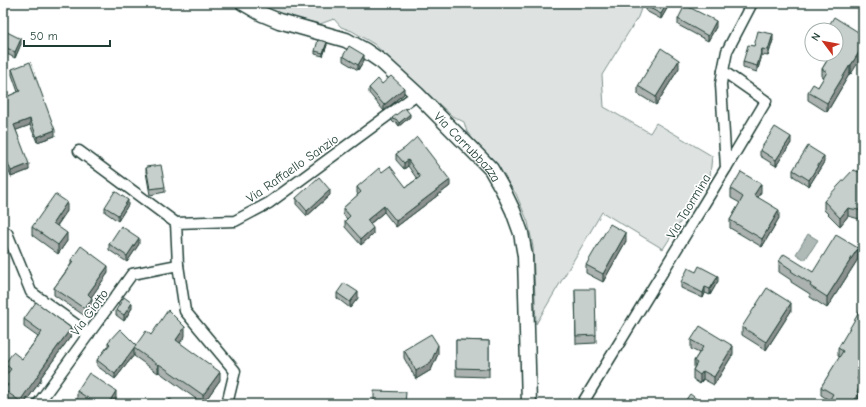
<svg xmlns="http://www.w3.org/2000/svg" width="866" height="407" viewBox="0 0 866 407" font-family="'Comic Neue',sans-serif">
	<rect width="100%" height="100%" fill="#fff"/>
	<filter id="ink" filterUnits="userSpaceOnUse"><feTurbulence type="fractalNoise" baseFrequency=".025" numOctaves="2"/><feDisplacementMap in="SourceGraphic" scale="8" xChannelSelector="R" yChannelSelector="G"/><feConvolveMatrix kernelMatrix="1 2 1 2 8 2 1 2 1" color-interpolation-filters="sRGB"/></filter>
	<g filter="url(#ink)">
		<!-- green -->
		<polygon fill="#dee3e2" stroke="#7e908b" points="256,3 643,3 638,17 602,75 604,107 650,133 656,123 712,156 710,176 663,249 602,212 536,324 533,247 528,222 516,194 502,174 467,132 464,122 452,116 374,44 352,31 341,27 334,19 320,24 268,11"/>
		<!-- water -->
		<polygon fill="#afbab7" stroke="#758883" points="808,234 818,240 805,260 796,254"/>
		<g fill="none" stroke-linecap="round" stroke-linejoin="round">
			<defs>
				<g id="street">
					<polyline points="723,71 766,101 726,168"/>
					<polyline points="79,151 176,223"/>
					<polyline points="7,233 31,292 89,334"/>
					<polyline points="38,404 132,274 178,265"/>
					<polyline points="227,404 235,371 185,311 178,265 176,223 235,221 269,203 417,94"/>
					<polyline points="582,404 726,168 721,84 723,71 727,51 752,3"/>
				</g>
				<g id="secondary">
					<path id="s1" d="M243,3l19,11 17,7 67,19 20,11 16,11 35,32 74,75 12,21 10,21 8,22 4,23 4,148"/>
				</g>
			</defs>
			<!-- street casing -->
			<use href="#street" stroke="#1f3d34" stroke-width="13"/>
			<!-- secondary casing -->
			<use href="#secondary" stroke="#1f3d34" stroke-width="17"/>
			<!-- street -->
			<use href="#street" stroke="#fff" stroke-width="10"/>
			<!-- secondary -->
			<use href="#secondary" stroke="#fff" stroke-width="14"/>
		</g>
		<!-- wall -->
		<g fill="#abb2af" stroke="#1f3d34">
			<polygon points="669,3 669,5 661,19 646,11 646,6"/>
			<polygon points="678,19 716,27 708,41 678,25"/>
			<polygon points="3,30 21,44 15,58 3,52"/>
			<polygon points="863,35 851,74 850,73 827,112 808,100 808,92 818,87 824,78 822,77 822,69 828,59 819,54 836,54"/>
			<polygon points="773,40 768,56 762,55 757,72 743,68 743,62 754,46"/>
			<polygon points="327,45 323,56 315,54 315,51"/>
			<polygon points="343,56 364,60 358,70 343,61"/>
			<polygon points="679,68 656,105 638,94 638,86"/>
			<polygon points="12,69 55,136 37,142 30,125 16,130 29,170 11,177 3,156 3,95 4,98 18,92 12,75"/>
			<polygon points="382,84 404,94 396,100 396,101 384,111 369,93 369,88"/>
			<polygon points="410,117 399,126 396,122 394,123 392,121 392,118"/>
			<polygon points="791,143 776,166 760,156 760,150"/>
			<polygon points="396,154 450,186 396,227 384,212 370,224 373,234 361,245 345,227 345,221 347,219 343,214 343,208 358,195 357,193 357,187 382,172 406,187 417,179 408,166 404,169 396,160"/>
			<polygon points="824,162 809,186 793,176 793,170"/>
			<polygon points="146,167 165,187 165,192 150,195 146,172"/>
			<polygon points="863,173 863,220 848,216 840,226 824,210 824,201"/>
			<polygon points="731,189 761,192 758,197 779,218 762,247 730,228 730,220 740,203 731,198"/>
			<polygon points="330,195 307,216 296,204 296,198"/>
			<polygon points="128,205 118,221 105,212 105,207"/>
			<polygon points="67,211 57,226 67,241 58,254 32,235 32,227"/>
			<polygon points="626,241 603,282 586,273 586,265"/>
			<polygon points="109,244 139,244 127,262 109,250"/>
			<polygon points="858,259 827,308 810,297 810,294 791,282 791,280 779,272 779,261 813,272"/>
			<polygon points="71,260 108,273 91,297 92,306 85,316 54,295 54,288 71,264"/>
			<polygon points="696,272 718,281 710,295 705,293 703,298 681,288 681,282"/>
			<polygon points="575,289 596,335 596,343 576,344"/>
			<polygon points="337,293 358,298 350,308 337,298"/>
			<polygon points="132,308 124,321 116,315 116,310"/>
			<polygon points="863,310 863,374 859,380 863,382 863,391 859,397 859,401 857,404 829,404 829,400 821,395 821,387 840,357 838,356 838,348"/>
			<polygon points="791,311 766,350 742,335 742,327"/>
			<polygon points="24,319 71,336 41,377 41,380 24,404 12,404 4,398 4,390 3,389 3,379 7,374 5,373 5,364 22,359 38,337 24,327"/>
			<polygon points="151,335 185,336 180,343 220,380 203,404 159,372 158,373 134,356 134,355 115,379 97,366 97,360 108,346 108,342 136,345"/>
			<polygon points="456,340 489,341 489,377 456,376"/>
			<polygon points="691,340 733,354 714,385 703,379 700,384 693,379 693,370 694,368 694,361 699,353 691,349"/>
			<polygon points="404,350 438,354 431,370 416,379 404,358"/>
			<polygon points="77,391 116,399 113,404 84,404 77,399"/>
		</g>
		<!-- shaded-wall -->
		<g fill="#8b918f" stroke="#1f3d34">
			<polygon points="667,3 669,3 669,5 661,19 661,14"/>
			<polygon points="716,21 716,27 708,41 708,36"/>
			<polygon points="773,34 773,40 768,56 768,50"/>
			<polygon points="21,39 21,44 15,58 15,52"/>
			<polygon points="327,42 327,45 323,56 323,53"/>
			<polygon points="863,46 863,55 851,74 851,65"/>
			<polygon points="762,49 762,55 757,72 757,66"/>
			<polygon points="364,55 364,60 358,70 358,65"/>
			<polygon points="679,60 679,68 656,105 656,97"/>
			<polygon points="850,65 850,73 827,112 827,103"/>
			<polygon points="404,88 404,94 396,100 396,101 384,111 384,105"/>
			<polygon points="410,114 410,117 399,126 399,123"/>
			<polygon points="30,119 30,125 14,131 14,125"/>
			<polygon points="55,130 55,136 37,142 37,137"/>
			<polygon points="791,137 791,143 776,166 776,160"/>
			<polygon points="824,156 824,162 809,186 809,180"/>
			<polygon points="408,160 408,166 404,169 404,163"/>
			<polygon points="29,164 29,170 11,177 11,171"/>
			<polygon points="450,180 450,186 396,227 396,221"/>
			<polygon points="761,184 761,192 754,203 754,195"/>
			<polygon points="330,190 330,195 307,216 307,211"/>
			<polygon points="128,200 128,205 118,221 118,215"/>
			<polygon points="67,202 67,211 53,231 53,223"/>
			<polygon points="384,206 384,212 367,226 367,220"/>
			<polygon points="848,208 848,216 840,226 840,218"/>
			<polygon points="779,210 779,218 762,247 762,239"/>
			<polygon points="373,228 373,234 361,245 361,239"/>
			<polygon points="67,233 67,241 58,254 58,245"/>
			<polygon points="626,233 626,241 603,282 603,274"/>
			<polygon points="139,238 139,244 127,262 127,256"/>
			<polygon points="858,248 858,259 827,308 827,297"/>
			<polygon points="108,266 108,273 88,302 88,294"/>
			<polygon points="718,276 718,281 710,295 710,289"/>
			<polygon points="705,287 705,293 703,298 703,293"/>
			<polygon points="358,292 358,298 350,308 350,302"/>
			<polygon points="92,298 92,306 85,316 85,309"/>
			<polygon points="132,303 132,308 124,321 124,315"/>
			<polygon points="791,303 791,311 766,350 766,342"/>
			<polygon points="185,327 185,336 176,348 176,340"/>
			<polygon points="71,328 71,336 41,377 41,380 24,404 20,404 20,401 40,371"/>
			<polygon points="438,345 438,354 431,370 416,379 416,371"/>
			<polygon points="733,346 733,354 714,385 714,377"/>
			<polygon points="134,349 134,355 115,379 115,374"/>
			<polygon points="159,364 159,372 158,373 158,365"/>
			<polygon points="863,366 863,374 859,381 857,387 858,375"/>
			<polygon points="703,371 703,379 700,384 700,375"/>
			<polygon points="220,372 220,380 203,404 203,395"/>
			<polygon points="863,382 863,391 859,397 859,401 857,404 852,404 857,392"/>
			<polygon points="116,391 116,399 113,404 108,404"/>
		</g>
		<!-- building -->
		<g fill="#c7cfcc" stroke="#1f3d34">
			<polygon points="648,3 667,3 661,14 646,6"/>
			<polygon points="685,5 716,21 708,36 678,19"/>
			<polygon points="834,17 863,35 863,46 851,65 850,65 827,103 808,92 813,84 818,87 827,72 822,69 831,54 836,54 836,30 826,30"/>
			<polygon points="3,30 21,39 15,52 3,46"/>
			<polygon points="758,31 773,34 768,50 762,49 757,66 743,62 748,45 754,46"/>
			<polygon points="318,40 327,42 323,53 315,51"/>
			<polygon points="349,46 364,55 358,65 343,56"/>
			<polygon points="661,48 679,60 656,97 638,86"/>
			<polygon points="30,62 55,130 37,137 30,119 14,125 29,164 11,171 3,150 3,95 4,98 20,91 12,69"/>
			<polygon points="391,76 404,88 396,95 384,105 369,88 378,79 382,84"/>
			<polygon points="405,108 410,114 399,123 396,119 394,120 392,118"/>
			<polygon points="775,127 791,137 776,160 760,150"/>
			<polygon points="417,137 450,180 396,221 384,206 367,220 373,228 361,239 345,221 350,216 343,208 361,192 357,187 379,168 382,172 390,166 406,187 420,177 408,160 404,163 396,154 405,148"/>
			<polygon points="808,146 824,156 809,180 793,170"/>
			<polygon points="161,165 165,187 150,189 146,167"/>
			<polygon points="853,170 863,173 863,211 848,208 840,218 824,201"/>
			<polygon points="741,172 761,184 754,195 779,210 762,239 730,220 743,197 731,189"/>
			<polygon points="319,177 330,190 307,211 296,198"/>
			<polygon points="115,191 128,200 118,215 105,207"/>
			<polygon points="55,194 67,202 53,223 67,233 58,245 32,227"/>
			<polygon points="610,224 626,233 603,274 586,265"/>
			<polygon points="121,226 139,238 127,256 109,244"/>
			<polygon points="836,235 858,248 827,297 810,286 811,284 791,271 792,270 779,261 784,254 813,272"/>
			<polygon points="81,246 108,266 88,294 92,298 85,309 54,288 73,262 71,260"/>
			<polygon points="699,266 718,276 710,289 705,287 703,293 681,282 688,268 696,272"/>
			<polygon points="344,283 358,292 350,302 337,293"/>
			<polygon points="767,288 791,303 766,342 742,327"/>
			<polygon points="575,289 595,289 596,335 576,336"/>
			<polygon points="124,297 132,303 124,315 116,310"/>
			<polygon points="36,302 71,328 40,371 41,371 20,401 4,390 8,385 3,381 3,379 11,369 5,364 13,352 22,359 42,332 24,319"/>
			<polygon points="861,309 863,310 863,366 858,375 859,376 857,379 863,382 857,392 859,393 852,404 835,404 829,401 833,394 821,387 843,351 838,348"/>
			<polygon points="168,310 185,327 176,340 220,372 203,395 159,364 158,365 134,348 146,331 151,335"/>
			<polygon points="700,326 733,346 714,377 703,371 700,375 693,370 697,363 694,361 703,347 691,340"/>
			<polygon points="120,329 136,345 115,374 97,360 110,344 108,342"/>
			<polygon points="431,334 438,345 431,362 416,371 404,350"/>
			<polygon points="456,340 489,341 489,369 456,368"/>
			<polygon points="89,373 116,391 108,404 97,404 77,391"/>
			<polygon points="374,391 406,392 405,404 374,404"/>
			<polygon points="690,394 698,400 695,404 683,404"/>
			<polygon points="170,399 177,404 166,404"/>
		</g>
	</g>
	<g text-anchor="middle" stroke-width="3.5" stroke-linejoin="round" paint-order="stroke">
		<!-- street labels -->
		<g font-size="13" fill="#1f3d34" stroke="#fff">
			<text dy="5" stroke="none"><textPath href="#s1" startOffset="273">Via Carrubbazza</textPath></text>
			<text transform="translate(292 168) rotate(-35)" y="5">Via Raffaello Sanzio</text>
			<text transform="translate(688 206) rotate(-59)" y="5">Via Taormina</text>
			<text transform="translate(89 312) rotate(-54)" y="5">Via Giotto</text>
		</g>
	</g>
	<!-- margin -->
	<rect width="866" height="407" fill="none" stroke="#fff" stroke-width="16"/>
	<rect x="8" y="8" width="850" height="391" fill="none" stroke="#1f3d34" stroke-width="1.5" filter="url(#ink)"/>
	<!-- north arrow -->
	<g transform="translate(824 42) rotate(302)"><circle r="19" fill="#ffffff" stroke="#a5b1ae"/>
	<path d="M0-3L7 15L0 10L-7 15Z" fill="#c8321e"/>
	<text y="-6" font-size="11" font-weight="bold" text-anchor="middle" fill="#1f3d34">N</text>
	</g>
	<!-- scale -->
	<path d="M24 40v6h86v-6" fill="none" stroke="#1f3d34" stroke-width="2"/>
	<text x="30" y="40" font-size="12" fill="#1f3d34" stroke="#ffffff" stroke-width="3" paint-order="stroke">50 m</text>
</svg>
